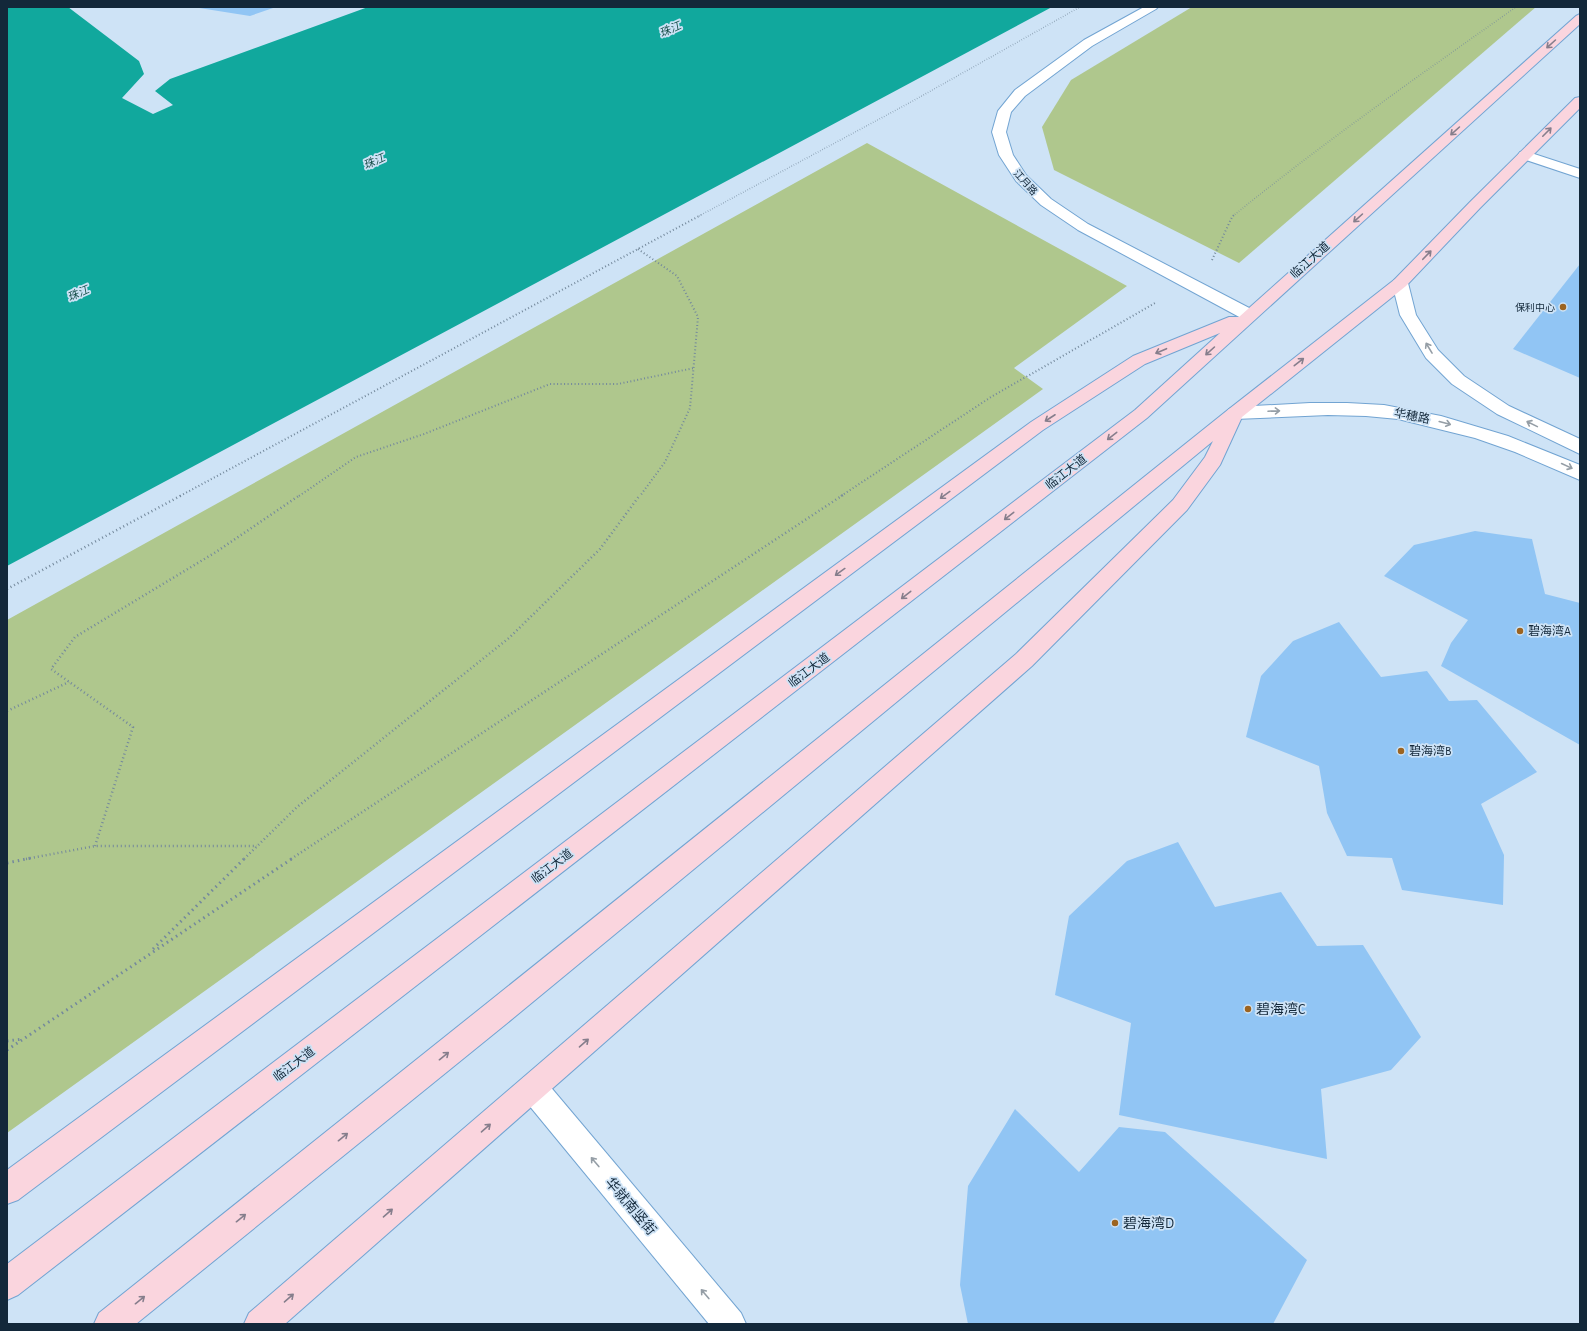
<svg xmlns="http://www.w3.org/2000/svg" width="1587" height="1331" viewBox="0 0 1587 1331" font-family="'Alegreya Sans','Noto Sans SC',sans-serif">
	<rect width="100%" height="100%" fill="#cee3f6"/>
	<!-- green -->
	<g fill="#afc78d">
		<polygon points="1192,7 1536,7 1239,263 1054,170 1042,127 1071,80"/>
		<polygon points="867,143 1127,286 1014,368 1043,389 7,1133 7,620"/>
	</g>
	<!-- water -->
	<polygon fill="#11a89d" points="7,7 68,7 139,61 144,74 122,98 153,114 173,105 155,91 170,79 368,7 1052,7 7,566"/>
	<!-- building -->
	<g fill="#91c5f4">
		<polygon points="193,7 276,7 250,16"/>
		<polygon points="1580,264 1580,378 1513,349"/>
		<polygon points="1475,531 1532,539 1545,594 1580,603 1580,745 1441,666 1451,643 1468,620 1384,576 1414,545"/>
		<polygon points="1339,622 1381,677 1427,671 1449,701 1477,700 1537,772 1481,804 1504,855 1503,905 1402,890 1392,858 1347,856 1327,813 1319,766 1246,737 1261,676 1293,641"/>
		<polygon points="1178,842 1215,907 1281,892 1317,946 1363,945 1421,1037 1391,1070 1321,1089 1327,1159 1119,1115 1131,1023 1055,995 1069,916 1127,861"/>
		<polygon points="1015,1109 1079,1172 1119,1127 1165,1132 1307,1260 1273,1324 968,1324 960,1285 968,1186"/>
	</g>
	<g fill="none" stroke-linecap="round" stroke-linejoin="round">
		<defs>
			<g id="minor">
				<polygon points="1525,151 1580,169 1580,178 1520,158 1518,155 1520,152"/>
				<polygon points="533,1074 543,1078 741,1313 746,1324 709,1324 523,1098 519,1088 523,1078"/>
			</g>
			<g id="tertiary">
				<polygon points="1144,7 1158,7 1156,9 1092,46 1025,96 1011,112 1006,132 1013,155 1026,175 1051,199 1088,224 1255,311 1257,315 1255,319 1249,320 1243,319 1078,230 1041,205 1016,181 999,155 992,132 998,111 1015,90 1084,40"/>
				<polygon points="1400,278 1406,280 1408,283 1416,315 1438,350 1464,376 1509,406 1580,439 1580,454 1497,414 1452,384 1426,358 1400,315 1392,283 1394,280"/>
				<polygon points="1310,403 1347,403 1384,405 1441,416 1508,436 1580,465 1580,480 1515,452 1475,438 1398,419 1366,416 1328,415 1235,419 1229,417 1226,413 1229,409 1235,407"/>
			</g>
			<g id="secondary">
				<polygon points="1580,14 1580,24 1147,418 18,1295 7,1300 7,1264 1135,410 1220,333 1145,364 1043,430 18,1200 7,1204 7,1170 1031,422 1133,356 1229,317 1239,317 1576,16"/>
				<polygon points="1580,97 1580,108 1480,208 1406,286 1242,417 1220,465 1187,510 1032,666 285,1324 244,1324 249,1313 1016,654 1173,500 1205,457 1213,441 506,1024 136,1324 94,1324 99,1313 486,1004 1229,409 1394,280 1470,202 1575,98"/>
			</g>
		</defs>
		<!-- minor casing -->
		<use href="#minor" stroke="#72a4d2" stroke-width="2"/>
		<!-- tertiary casing -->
		<use href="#tertiary" stroke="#72a4d2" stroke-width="2"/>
		<!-- secondary casing -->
		<use href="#secondary" stroke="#72a4d2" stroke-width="2"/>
		<!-- path-far3 -->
		<g stroke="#74899c" stroke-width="1.5" stroke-dasharray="0.5 2" stroke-linecap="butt">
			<polyline points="699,216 911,102 1080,7"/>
			<path d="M1233,216c91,-74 187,-141 283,-209"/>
		</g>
		<!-- path-far2 -->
		<g stroke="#74899c" stroke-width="2" stroke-dasharray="1 2.5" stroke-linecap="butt">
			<polyline points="638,249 677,276 698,317 690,408 665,462 640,496"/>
			<polyline points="1212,260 1232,217 1234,215"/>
			<polyline points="180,496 701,215"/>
			<polyline points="299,496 356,457 424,434 550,384 618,384 694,368"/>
			<polyline points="841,496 991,397 1157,302"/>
		</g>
		<!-- path-far1 -->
		<g stroke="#74899c" stroke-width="2.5" stroke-dasharray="1 3" stroke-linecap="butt">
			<polyline points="7,589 182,495"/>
			<polyline points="7,711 69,682"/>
			<polyline points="95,846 133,727 51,669 75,637 216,552 300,495"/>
			<polyline points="26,859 95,846 257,846"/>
			<polyline points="244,859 297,807 509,638 600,549 640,495"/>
			<polyline points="291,859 843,495"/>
		</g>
		<!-- path -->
		<g stroke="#74899c" stroke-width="3" stroke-dasharray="1.5 4" stroke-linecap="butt">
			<polyline points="7,863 31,858"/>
			<polyline points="153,949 245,858"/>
			<polyline points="7,1041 23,1039"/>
			<polyline points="7,1050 293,858"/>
		</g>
		<!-- minor -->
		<use href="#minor" fill="#fff" fill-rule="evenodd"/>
		<!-- tertiary -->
		<use href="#tertiary" fill="#fff" fill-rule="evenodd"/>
		<!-- secondary -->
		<use href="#secondary" fill="#fad5de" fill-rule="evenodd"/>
	</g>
	<!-- one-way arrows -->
	<defs><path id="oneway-shaft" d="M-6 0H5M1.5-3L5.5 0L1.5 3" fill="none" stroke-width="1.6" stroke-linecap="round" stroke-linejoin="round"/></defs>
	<g stroke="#867e8c">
		<use href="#oneway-shaft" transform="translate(1551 44) rotate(138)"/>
		<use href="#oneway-shaft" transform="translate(1455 131) rotate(138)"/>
		<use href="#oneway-shaft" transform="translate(1547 132) rotate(-45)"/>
		<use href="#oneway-shaft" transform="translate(1358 218) rotate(138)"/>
		<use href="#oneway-shaft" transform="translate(1427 255) rotate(-46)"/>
		<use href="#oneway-shaft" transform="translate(1161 351) rotate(157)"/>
		<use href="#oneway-shaft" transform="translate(1210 351) rotate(138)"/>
		<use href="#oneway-shaft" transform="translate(1299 362) rotate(-38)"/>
		<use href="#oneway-shaft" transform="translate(1050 418) rotate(147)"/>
		<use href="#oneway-shaft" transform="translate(1112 436) rotate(142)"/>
		<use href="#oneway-shaft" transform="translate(945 495) rotate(144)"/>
		<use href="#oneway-shaft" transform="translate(1009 516) rotate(142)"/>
		<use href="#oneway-shaft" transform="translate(840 572) rotate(144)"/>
		<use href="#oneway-shaft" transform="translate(906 595) rotate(142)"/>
		<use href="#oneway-shaft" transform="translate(584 1043) rotate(-41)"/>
		<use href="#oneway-shaft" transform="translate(444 1056) rotate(-39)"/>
		<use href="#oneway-shaft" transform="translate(486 1128) rotate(-41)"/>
		<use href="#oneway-shaft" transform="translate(343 1137) rotate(-39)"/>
		<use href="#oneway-shaft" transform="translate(388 1213) rotate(-41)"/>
		<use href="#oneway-shaft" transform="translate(241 1218) rotate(-39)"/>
		<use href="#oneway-shaft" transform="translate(289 1298) rotate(-41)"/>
		<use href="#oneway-shaft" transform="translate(140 1300) rotate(-39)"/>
	</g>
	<g stroke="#959ea6">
		<use href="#oneway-shaft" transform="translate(1429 348) rotate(-121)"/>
		<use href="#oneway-shaft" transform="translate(1274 411) rotate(-2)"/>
		<use href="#oneway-shaft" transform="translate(1445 423) rotate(15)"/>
		<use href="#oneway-shaft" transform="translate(1532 424) rotate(-154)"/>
		<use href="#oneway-shaft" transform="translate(1567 466) rotate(25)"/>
		<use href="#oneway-shaft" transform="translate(595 1162) rotate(-130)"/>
		<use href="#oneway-shaft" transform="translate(705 1294) rotate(-130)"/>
	</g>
	<!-- markers -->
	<g fill="#9c6420" stroke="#cee3f6" stroke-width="1.5">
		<circle cx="1563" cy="307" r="4"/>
		<circle cx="1520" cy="631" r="4"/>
		<circle cx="1401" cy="751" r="4"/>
		<circle cx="1248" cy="1009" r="4"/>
		<circle cx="1115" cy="1223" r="4"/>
	</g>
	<g text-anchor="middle" stroke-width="3.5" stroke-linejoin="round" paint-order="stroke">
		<!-- far-street labels -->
		<g font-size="10" fill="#13283a" stroke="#cee3f6">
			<text transform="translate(1026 182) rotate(48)" y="4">江月路</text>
		</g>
		<!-- far-poi labels -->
		<g font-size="10" fill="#13283a" stroke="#cee3f6" text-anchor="end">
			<text x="1555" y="311">保利中心</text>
		</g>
		<!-- far-water labels -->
		<g font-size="11" font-style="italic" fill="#184f4a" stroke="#cee3f6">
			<text transform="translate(670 29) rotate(-24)" y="4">珠江</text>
			<text transform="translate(374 161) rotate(-24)" y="4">珠江</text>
			<text transform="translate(78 293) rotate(-24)" y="4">珠江</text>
		</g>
		<!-- street labels -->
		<g font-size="12" fill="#13283a" stroke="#cee3f6">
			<text transform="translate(1310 260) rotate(-42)" y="4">临江大道</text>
			<text transform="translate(1412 416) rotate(11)" y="4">华穗路</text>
			<text transform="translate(1066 472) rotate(-38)" y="4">临江大道</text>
			<text transform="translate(809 670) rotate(-37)" y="4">临江大道</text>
			<text transform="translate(552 866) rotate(-37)" y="4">临江大道</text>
			<text transform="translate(294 1064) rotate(-37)" y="4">临江大道</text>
		</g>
		<!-- poi labels -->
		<g font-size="12" fill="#13283a" stroke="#cee3f6" text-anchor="start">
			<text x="1528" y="635">碧海湾A</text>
			<text x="1409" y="755">碧海湾B</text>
		</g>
		<!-- near-poi labels -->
		<g font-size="14" fill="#13283a" stroke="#cee3f6" text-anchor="start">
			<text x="1256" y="1014">碧海湾C</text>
			<text x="1123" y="1228">碧海湾D</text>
		</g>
		<!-- near-street labels -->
		<g font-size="14" fill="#13283a" stroke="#cee3f6">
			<text transform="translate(631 1206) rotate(50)" y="5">华就南竖街</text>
		</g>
	</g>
	<!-- border -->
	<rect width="1587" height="1331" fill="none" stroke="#13283a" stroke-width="16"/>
</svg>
